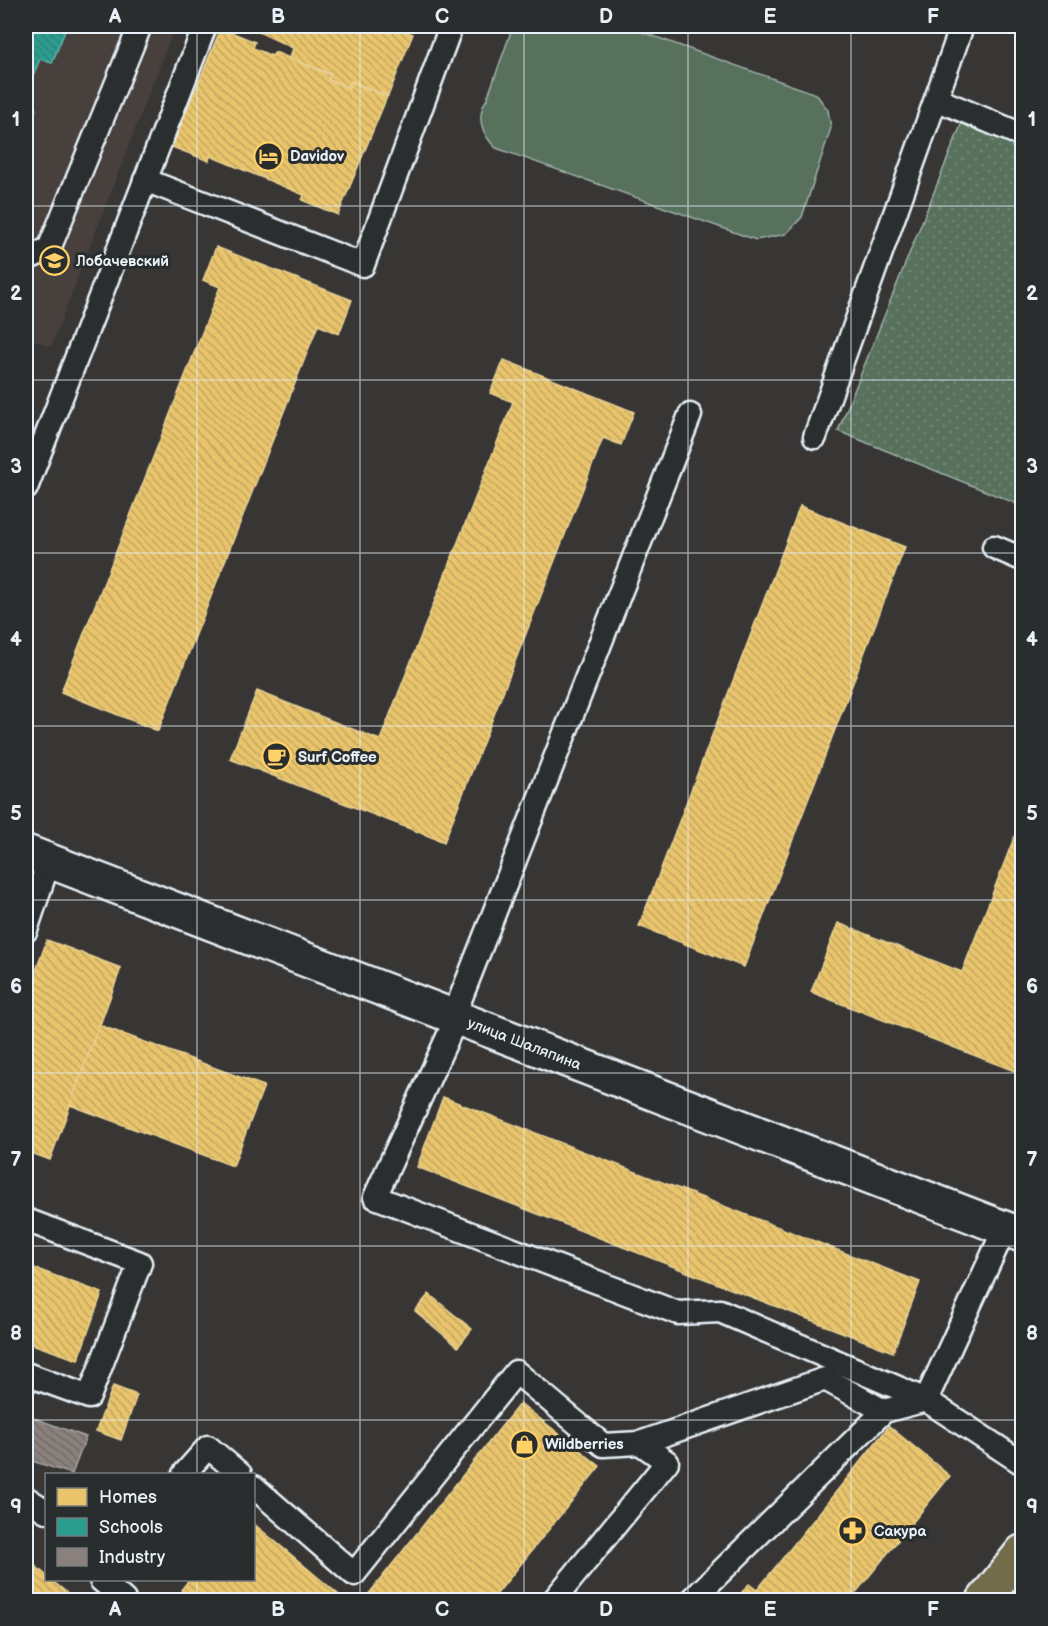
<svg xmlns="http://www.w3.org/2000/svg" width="1048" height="1626" viewBox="0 0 1048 1626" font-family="'Balsamiq Sans',sans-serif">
	<defs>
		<pattern id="park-dots" width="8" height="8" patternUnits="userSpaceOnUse" patternTransform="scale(1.5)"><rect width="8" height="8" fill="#58715d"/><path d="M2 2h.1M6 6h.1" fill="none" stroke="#708675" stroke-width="1.8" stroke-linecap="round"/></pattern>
		<pattern id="homes-back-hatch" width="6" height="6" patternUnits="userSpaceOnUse" patternTransform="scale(1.5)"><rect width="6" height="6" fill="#e9c46a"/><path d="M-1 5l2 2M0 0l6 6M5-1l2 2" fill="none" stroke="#c0a562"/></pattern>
		<pattern id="schools-back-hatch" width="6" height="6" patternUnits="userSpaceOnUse" patternTransform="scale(1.5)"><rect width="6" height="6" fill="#2a9d8f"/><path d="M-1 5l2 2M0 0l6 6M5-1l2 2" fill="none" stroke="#347f77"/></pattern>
		<pattern id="industry-back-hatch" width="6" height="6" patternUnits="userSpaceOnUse" patternTransform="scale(1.5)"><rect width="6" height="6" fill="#8a817c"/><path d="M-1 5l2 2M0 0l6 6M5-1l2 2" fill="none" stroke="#6f6a68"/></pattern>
	</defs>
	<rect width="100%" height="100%" fill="#373635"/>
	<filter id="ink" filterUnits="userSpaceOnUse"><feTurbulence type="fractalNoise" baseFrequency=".0167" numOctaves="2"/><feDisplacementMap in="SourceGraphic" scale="12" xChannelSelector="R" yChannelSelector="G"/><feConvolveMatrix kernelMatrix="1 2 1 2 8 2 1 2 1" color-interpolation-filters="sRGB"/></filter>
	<g filter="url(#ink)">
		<!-- built -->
		<polygon fill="#46403e" points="26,26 175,26 51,347 26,337"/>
		<!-- grass -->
		<path fill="#58715d" stroke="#a0b1aa" stroke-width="1.5" d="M513,26h112l191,68 12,16 3,18 -29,89 -16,17 -30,6 -260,-92c-14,-13 -21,-32 -9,-49z"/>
		<!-- park -->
		<polygon fill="url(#park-dots)" stroke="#a0b1aa" stroke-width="1.5" points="963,120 1022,144 1022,506 838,431"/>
		<!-- homes -->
		<g fill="url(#homes-back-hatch)" stroke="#e9d295" stroke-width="1.5">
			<polygon points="246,26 392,26 413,34 388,96 351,81 348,87 329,80 331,74 290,58 293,48"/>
			<polygon points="221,28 255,42 253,48 272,56 275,52 330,75 328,80 349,88 351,82 387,97 338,215 302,200 304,195 258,176 210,156 209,161 172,147"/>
			<polygon points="216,247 352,300 339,334 318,325 158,731 61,692 220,287 203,280"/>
			<polygon points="504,360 634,412 621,445 603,438 444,842 230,759 257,691 380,740 513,402 490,393"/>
			<polygon points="800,506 905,547 744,967 639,926"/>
			<polygon points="1022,817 1022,1074 811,992 838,923 962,972"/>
			<polygon points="47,940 121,968 50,1160 26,1151 26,998"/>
			<polygon points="99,1025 264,1086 233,1166 70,1105"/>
			<polygon points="443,1097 920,1282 893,1352 417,1167"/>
			<polygon points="26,1265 102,1293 78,1360 26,1342"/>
			<polygon points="429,1294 472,1329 458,1347 415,1311"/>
			<polygon points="113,1386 137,1395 121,1440 96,1431"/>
			<polygon points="520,1403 600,1466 492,1600 364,1600"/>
			<polygon points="889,1426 950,1476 850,1600 735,1600 749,1584 757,1590"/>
			<polygon points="254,1524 288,1552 345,1600 193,1600 181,1590 189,1580 254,1580"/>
			<polygon points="26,1558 46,1575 46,1580 51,1580 76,1600 26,1600"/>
		</g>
		<!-- schools -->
		<g fill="url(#schools-back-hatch)" stroke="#63b6ae" stroke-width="1.5">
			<polygon points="26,26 67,26 52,63 40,59 26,93"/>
			<polygon points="26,105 36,109 26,134"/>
		</g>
		<!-- industry -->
		<polygon fill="url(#industry-back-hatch)" stroke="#a6a3a1" stroke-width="1.5" points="26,1415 86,1437 72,1474 26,1459"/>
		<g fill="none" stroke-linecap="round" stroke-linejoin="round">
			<defs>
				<g id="service">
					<polyline points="936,99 1022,135"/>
					<polyline points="145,180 363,265 451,26"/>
					<polyline points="26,259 49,249 140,26"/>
					<polyline points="815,437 962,26"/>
					<polyline points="26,488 205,26"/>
					<polyline points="994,547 1022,559"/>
					<polyline points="26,930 49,861"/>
					<polyline points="454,1015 690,415"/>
					<polyline points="457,1017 375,1197 678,1313 720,1311 926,1400 1022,1463"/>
					<polyline points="26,1220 140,1263 89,1397 26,1374"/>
					<polyline points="184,1474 208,1447 240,1474"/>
					<polyline points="254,1487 354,1574 516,1372 603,1445 640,1443 825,1379 884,1411 926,1400 1005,1228"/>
					<polyline points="26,1498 46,1511"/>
					<polyline points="101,1580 124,1600"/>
					<polyline points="554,1600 667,1462 640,1443"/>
					<polyline points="692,1600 884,1411"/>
				</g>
				<g id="minor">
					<path id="s1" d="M26,852l996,383"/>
				</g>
				<polyline id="primary" points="984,1600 1022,1552"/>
			</defs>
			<!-- service casing -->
			<use href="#service" stroke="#e8f1f8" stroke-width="27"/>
			<!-- minor casing -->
			<use href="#minor" stroke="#e8f1f8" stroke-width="38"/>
			<!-- primary casing -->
			<use href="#primary" stroke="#e8f1f8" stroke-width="38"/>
			<!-- service -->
			<use href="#service" stroke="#2a2d2e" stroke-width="22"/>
			<!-- minor -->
			<use href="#minor" stroke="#2a2d2e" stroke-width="33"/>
			<!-- primary -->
			<use href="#primary" stroke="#726c4b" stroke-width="33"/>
		</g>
	</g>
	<!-- grid -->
	<path fill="none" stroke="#e8f1f8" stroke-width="1.5" stroke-opacity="0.55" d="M197,26v1448M360,26v1574M524,26v1574M688,26v1574M851,26v1574M26,206h996M26,380h996M26,553h996M26,726h996M26,900h996M26,1073h996M26,1246h996M26,1420h996M197,1580v20"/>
	<!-- icons -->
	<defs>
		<symbol id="hotel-ring" viewBox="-11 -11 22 22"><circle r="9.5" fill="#2a2d2e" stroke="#ffd166" stroke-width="1.5"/><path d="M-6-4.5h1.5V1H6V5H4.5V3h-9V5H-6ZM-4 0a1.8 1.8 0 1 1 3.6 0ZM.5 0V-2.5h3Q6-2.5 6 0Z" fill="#ffd166"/></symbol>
		<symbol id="school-ring" viewBox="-11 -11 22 22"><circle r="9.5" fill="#2a2d2e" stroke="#ffd166" stroke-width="1.5"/><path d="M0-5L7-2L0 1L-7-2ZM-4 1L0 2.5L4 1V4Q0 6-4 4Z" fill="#ffd166"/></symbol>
		<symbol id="cafe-ring" viewBox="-11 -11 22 22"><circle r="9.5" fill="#2a2d2e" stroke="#ffd166" stroke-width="1.5"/><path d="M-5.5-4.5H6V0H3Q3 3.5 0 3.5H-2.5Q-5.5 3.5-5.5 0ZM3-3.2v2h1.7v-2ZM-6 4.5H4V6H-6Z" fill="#ffd166"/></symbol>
		<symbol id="shop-ring" viewBox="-11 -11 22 22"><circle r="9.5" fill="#2a2d2e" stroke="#ffd166" stroke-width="1.5"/><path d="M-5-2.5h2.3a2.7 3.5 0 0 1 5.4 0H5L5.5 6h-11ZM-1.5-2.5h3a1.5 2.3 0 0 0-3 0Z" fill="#ffd166"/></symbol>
		<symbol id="pharmacy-ring" viewBox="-11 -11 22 22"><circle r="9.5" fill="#2a2d2e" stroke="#ffd166" stroke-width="1.5"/><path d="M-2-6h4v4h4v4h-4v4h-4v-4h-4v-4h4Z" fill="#ffd166"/></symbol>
	</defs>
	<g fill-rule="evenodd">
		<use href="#hotel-ring" x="252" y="140" width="33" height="33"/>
		<use href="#school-ring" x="38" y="244" width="33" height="33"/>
		<use href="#cafe-ring" x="260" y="740" width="33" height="33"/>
		<use href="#shop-ring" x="508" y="1428" width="33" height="33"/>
		<use href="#pharmacy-ring" x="836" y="1514" width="33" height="33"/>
	</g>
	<g text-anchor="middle" stroke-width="6" stroke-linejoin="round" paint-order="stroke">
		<!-- poi labels -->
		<g font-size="15" font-weight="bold" fill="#e8f1f8" stroke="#2a2d2e" text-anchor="start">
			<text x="290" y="161">Davidov</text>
			<text x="76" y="266">Лобачевский</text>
			<text x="298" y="762">Surf Coffee</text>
			<text x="545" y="1449">Wildberries</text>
			<text x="874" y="1536">Сакура</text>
		</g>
		<!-- street labels -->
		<g font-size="15" fill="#e8f1f8" stroke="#2a2d2e">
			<text dy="5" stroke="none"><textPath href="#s1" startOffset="534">улица Шаляпина</textPath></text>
		</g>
	</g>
	<!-- margin -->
	<rect width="1048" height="1626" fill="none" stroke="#2a2d2e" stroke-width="66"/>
	<!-- legend -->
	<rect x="45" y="1473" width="210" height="108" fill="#2a2d2e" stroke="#767b7f" stroke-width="1.5"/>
	<rect x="57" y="1488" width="30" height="18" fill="#e9c46a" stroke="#767b7f" stroke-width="1.5"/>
	<text x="99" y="1503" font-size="18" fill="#e8f1f8">Homes</text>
	<rect x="57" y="1518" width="30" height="18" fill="#2a9d8f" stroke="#767b7f" stroke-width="1.5"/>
	<text x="99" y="1533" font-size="18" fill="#e8f1f8">Schools</text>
	<rect x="57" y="1548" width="30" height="18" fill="#8a817c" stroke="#767b7f" stroke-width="1.5"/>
	<text x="99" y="1563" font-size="18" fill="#e8f1f8">Industry</text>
	<rect x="33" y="33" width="982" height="1560" fill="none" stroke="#e8f1f8" stroke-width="2"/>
	<g font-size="20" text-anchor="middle" font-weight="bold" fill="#e8f1f8">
		<text x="115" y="23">A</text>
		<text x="278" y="23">B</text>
		<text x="442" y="23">C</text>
		<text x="606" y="23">D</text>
		<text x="770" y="23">E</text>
		<text x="933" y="23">F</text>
		<text x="16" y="126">1</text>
		<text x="1032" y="126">1</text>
		<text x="16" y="300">2</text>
		<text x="1032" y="300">2</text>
		<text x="16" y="473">3</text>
		<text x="1032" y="473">3</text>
		<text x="16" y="646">4</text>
		<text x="1032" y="646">4</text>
		<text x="16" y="820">5</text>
		<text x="1032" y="820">5</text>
		<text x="16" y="993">6</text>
		<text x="1032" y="993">6</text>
		<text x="16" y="1166">7</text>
		<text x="1032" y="1166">7</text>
		<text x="16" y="1340">8</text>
		<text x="1032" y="1340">8</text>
		<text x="16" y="1513">9</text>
		<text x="1032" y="1513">9</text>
		<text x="115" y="1616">A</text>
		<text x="278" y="1616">B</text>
		<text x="442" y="1616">C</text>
		<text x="606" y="1616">D</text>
		<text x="770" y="1616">E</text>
		<text x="933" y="1616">F</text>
	</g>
</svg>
